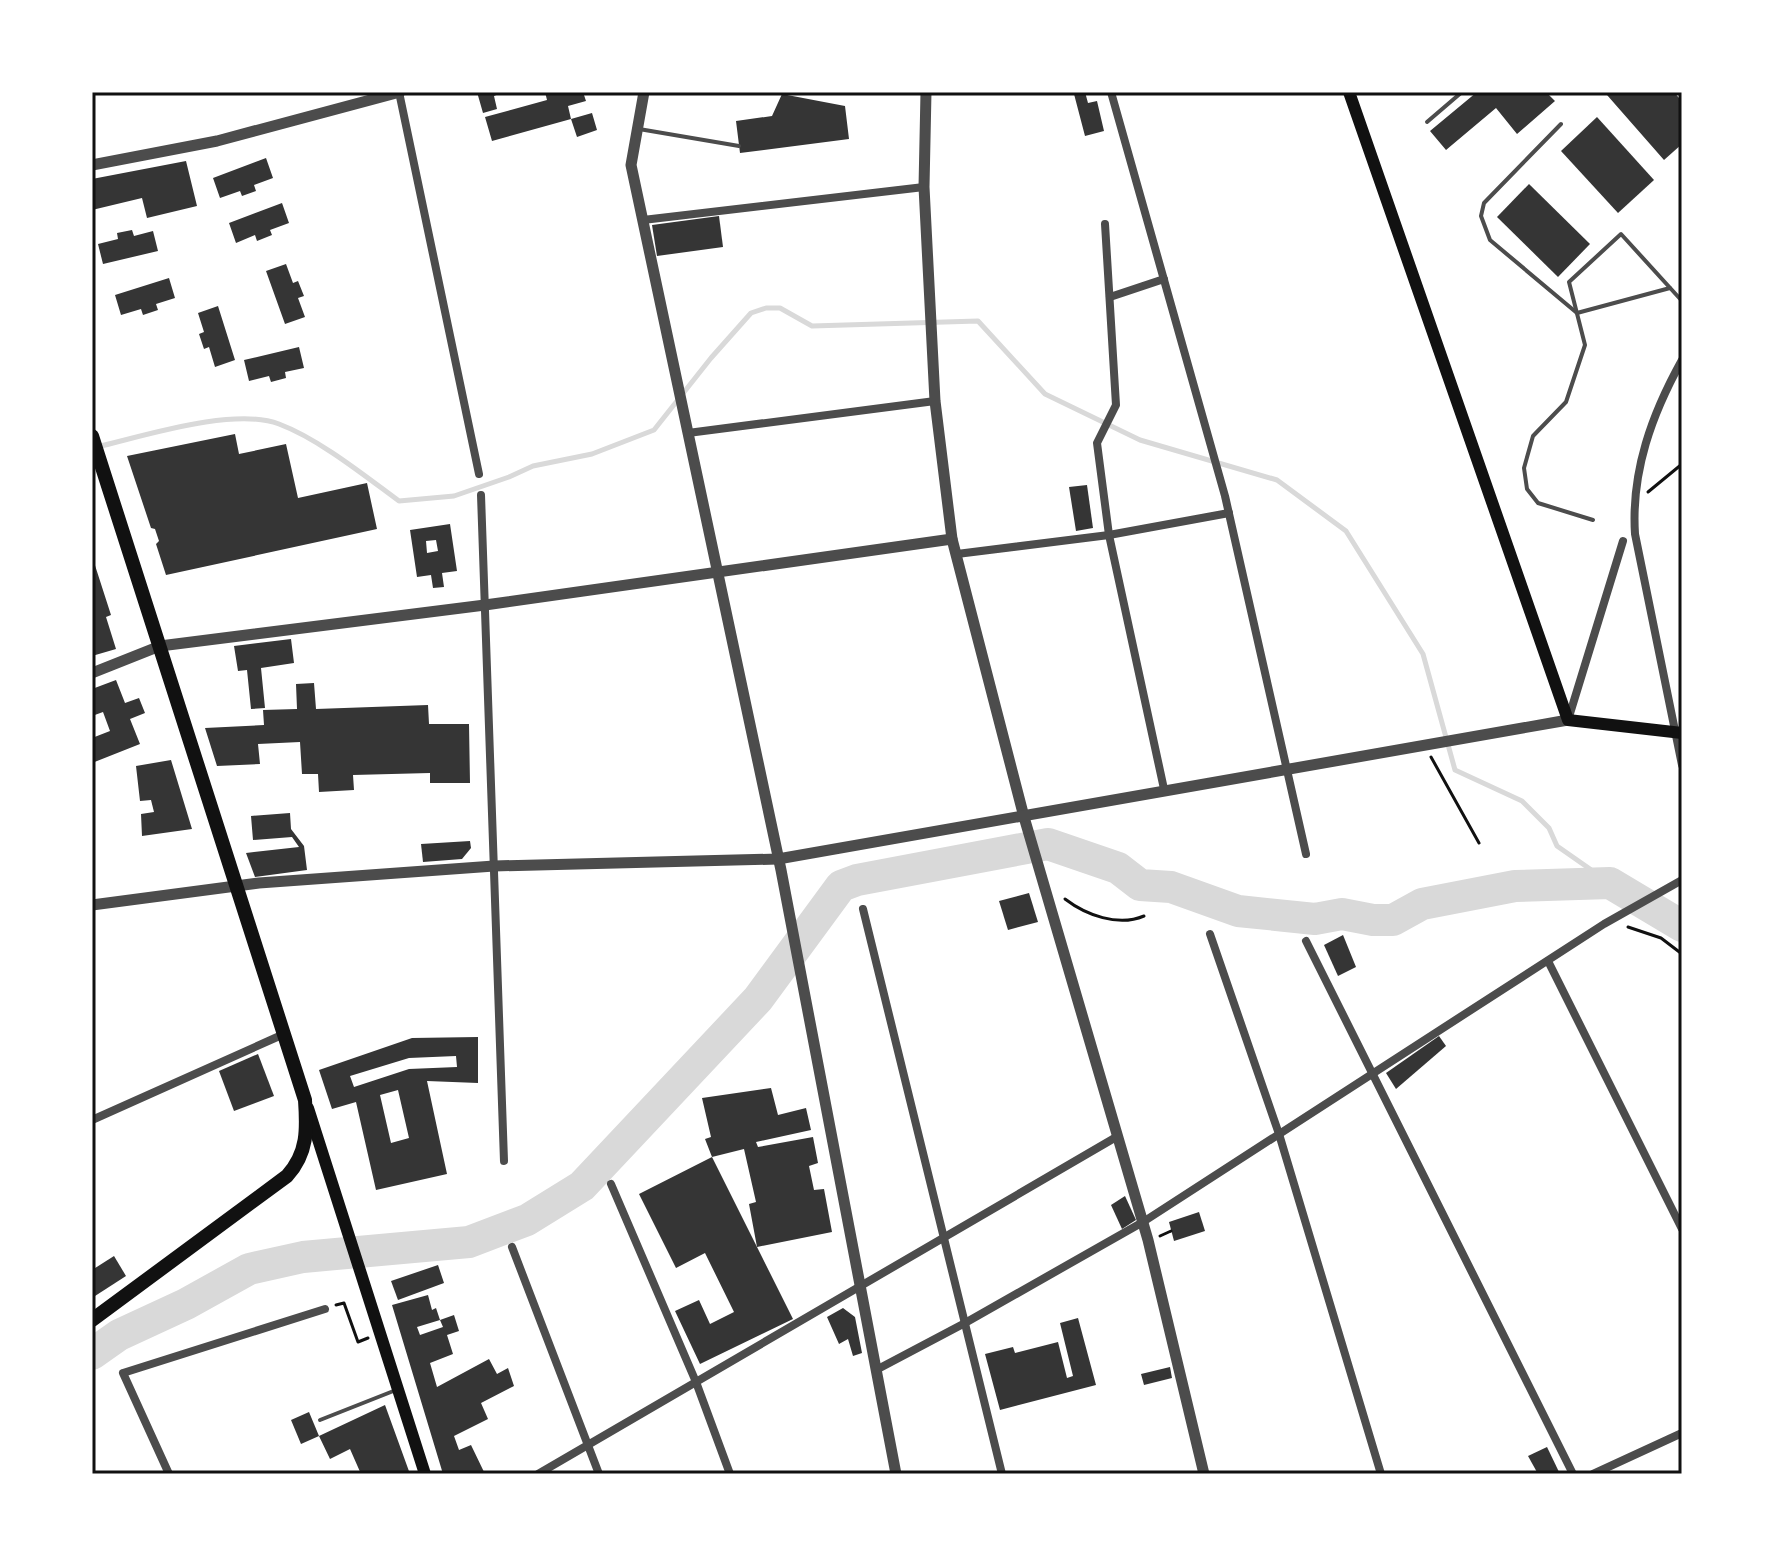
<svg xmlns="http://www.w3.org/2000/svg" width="1774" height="1566" viewBox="0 0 1774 1566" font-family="Poppins,sans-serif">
	<rect width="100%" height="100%" fill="#fff"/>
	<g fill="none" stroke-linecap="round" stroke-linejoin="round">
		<!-- stream -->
		<path stroke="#d9d9d9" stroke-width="5" d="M97,447c47,-11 137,-40 182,-23 40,15 86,52 120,77l55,-5 55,-19 24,-11 59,-12 62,-24 57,-72 40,-45 15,-5h14l32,18 166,-5 67,73 95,46 137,40 69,51 77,123 32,116 67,31 27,27 8,18 53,37"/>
		<!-- river -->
		<polyline stroke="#d9d9d9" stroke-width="32" points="92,1354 119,1335 186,1304 249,1269 303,1257 469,1242 527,1220 582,1186 758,999 841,886 857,880 1048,844 1118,868 1140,885 1171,887 1238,911 1315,919 1342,914 1373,920 1393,920 1422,904 1515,886 1610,883 1682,926"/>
	</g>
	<!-- building -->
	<g fill="#353535" fill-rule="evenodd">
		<polygon points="477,92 503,92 494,96 497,109 483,113"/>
		<polygon points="545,92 583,92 586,101 568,106 571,119 592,113 597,130 577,137 571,119 492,141 485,117 547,100"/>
		<polygon points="1083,92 1085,92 1088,103 1097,101 1104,131 1085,136 1074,94"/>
		<polygon points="1477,92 1546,92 1555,101 1517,134 1496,108 1446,150 1430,131"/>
		<polygon points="1610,92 1674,92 1679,98 1682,95 1682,144 1664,160 1607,95"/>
		<polygon points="782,94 845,106 849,139 740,153 736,121 772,116"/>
		<polygon points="1597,117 1654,180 1618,213 1561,151"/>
		<polygon points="266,158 273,178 254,185 256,191 242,196 240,191 220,198 213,178"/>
		<polygon points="186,161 197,206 147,218 142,198 92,210 92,179"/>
		<polygon points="1529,184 1590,244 1558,277 1497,217"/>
		<polygon points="282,203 289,223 270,230 272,235 257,241 255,235 236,243 229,223"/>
		<polygon points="719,216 723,247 657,256 652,225"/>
		<polygon points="132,230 134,236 153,231 158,251 103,264 98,244 118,239 117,233"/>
		<polygon points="286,264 293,283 298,281 304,296 298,298 305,317 285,324 266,271"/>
		<polygon points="169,278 175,298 156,304 158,310 143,315 141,309 121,315 115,295"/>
		<polygon points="218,306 235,360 215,367 209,347 204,349 199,334 204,332 198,313"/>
		<polygon points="299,347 304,368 285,372 286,378 271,382 269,376 249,381 244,360"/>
		<polygon points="235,434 239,454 286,444 298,498 367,483 377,529 166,575 156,544 159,541 155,529 151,528 127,456"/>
		<polygon points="1087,485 1093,528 1076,531 1069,487"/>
		<path d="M450,524l7,47 -15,2 2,14 -11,1 -2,-13 -14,2 -7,-47zM436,540l2,11 -11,2 -1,-12z"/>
		<polygon points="92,556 111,615 106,617 116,649 92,656"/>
		<polygon points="291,639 294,663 261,668 265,708 251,709 247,670 238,671 234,646"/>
		<polygon points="116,680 125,703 139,698 145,713 130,719 140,744 92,763 92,738 110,731 103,712 92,716 92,689"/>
		<polygon points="314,683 316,709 428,705 429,724 469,724 470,783 430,783 430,773 353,775 354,790 319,792 318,774 302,774 300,742 258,744 260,764 217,766 205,728 264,725 263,710 297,709 296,684"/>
		<polygon points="171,760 192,829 142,836 141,814 154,812 151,800 140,801 136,766"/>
		<polygon points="290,813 291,829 304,846 307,870 255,877 246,853 299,847 292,837 253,840 251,816"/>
		<polygon points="470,841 471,848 462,859 423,862 421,844"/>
		<polygon points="1029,893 1038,922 1008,930 999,901"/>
		<polygon points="1343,935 1356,967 1338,976 1324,945"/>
		<polygon points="1439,1036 1446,1046 1396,1089 1386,1073"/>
		<path d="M478,1037v46l-51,-2 20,93 -71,16 -20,-88 -24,7 -13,-39 93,-32zM456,1056l1,11 -48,2 -55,18 -4,-11 59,-18zM398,1090l11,48 -18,5 -11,-48z"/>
		<polygon points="258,1054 274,1096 234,1111 219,1071"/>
		<polygon points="771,1088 778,1115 806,1108 811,1130 756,1142 758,1147 813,1137 818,1163 809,1166 814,1190 824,1189 832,1232 757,1247 749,1204 756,1202 744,1149 712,1157 705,1139 711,1137 702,1098"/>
		<polygon points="712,1157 793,1319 700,1364 675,1311 699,1300 710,1324 734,1312 705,1253 676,1268 639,1194"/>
		<polygon points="1125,1196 1136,1220 1122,1229 1111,1205"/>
		<polygon points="1199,1212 1205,1231 1174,1241 1169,1222"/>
		<polygon points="114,1256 126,1276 95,1296 92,1292 92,1270"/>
		<polygon points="438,1265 444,1283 398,1300 391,1281"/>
		<polygon points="428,1295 432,1310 436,1308 440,1320 417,1327 420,1335 443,1327 440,1320 454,1315 459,1331 447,1335 453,1354 430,1363 437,1387 489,1359 497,1374 508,1368 514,1386 481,1403 488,1419 454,1436 459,1450 471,1445 485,1474 443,1474 392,1305"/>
		<polygon points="843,1308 855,1317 862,1353 853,1356 848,1339 839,1344 827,1317"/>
		<polygon points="1078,1318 1096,1385 1000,1410 985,1354 1013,1347 1015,1353 1058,1342 1067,1378 1073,1376 1060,1323"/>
		<polygon points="1170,1367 1172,1378 1144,1385 1141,1374"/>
		<polygon points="385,1405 410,1474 361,1474 350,1449 330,1459 319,1436"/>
		<polygon points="309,1412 319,1436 301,1444 291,1420"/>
		<polygon points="1547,1447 1560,1474 1538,1474 1528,1456"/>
	</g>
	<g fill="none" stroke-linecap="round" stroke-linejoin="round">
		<!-- path -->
		<g stroke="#111" stroke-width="3">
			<polyline points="1648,492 1682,464"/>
			<polyline points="1431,757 1479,843"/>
			<path d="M1065,899c21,16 53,28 79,17"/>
			<polyline points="1628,927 1661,938 1682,954"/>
			<polyline points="1160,1236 1171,1231"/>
			<polyline points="336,1305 344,1303 358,1342 368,1338"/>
		</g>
		<!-- service -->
		<g stroke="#4c4c4c" stroke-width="4">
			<polyline points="1427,122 1462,92"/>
			<polyline points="1561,124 1484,203 1481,216 1490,240 1577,313 1670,288"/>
			<polyline points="639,129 739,146"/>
			<polyline points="1593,520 1538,503 1527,489 1524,468 1533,436 1566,402 1585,345 1569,282 1621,234 1682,301"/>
			<polyline points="320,1420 396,1390"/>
		</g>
		<!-- minor -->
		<g stroke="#4c4c4c" stroke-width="8">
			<polyline points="399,92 479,474"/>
			<polyline points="1111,92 1225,496 1306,854"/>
			<polyline points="643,220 924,187"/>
			<polyline points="1105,224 1116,405 1097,443 1109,535 1164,789"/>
			<polyline points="1110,297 1164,279"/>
			<path d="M1682,360c-30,54 -51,111 -47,174l47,231"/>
			<polyline points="688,433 935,401"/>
			<polyline points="481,495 504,1161"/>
			<polyline points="957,554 1109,535 1229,513"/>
			<polyline points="1568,720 1623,541"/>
			<polyline points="863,909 1002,1474"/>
			<polyline points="1210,934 1279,1134 1381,1474"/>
			<polyline points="1306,941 1573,1474"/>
			<polyline points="1548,961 1682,1229"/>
			<polyline points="92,1120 284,1034"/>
			<polyline points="611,1184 696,1382 730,1474"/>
			<polyline points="512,1247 599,1474"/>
			<polyline points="876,1370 965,1323 1143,1222 1604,924 1682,880"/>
			<polyline points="169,1474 123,1373 325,1309"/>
			<polyline points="538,1474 1118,1136"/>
			<polyline points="1593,1474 1682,1433"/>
		</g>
		<!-- tertiary -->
		<g stroke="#4c4c4c" stroke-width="11">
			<polyline points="644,92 631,165 781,870 896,1474"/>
			<polyline points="926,92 924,187 935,401 952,539 1024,817 1148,1240 1204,1474"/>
			<polyline points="92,165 217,141 400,92"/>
			<polyline points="92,673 160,646 485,605 952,539"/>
			<polyline points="92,905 259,883 494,866 778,859 1568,720"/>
		</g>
		<!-- secondary -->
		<g stroke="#111" stroke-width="12">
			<polyline points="1349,92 1568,720 1682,733"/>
			<polyline points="308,1108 425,1474"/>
		</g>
		<!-- primary -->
		<path stroke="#111" stroke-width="14" d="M92,436l213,664c2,29 3,53 -18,76l-195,144"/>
	</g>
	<!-- border -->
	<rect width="1774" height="1566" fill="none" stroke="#ffffff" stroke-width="188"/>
	<rect x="94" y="94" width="1586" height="1378" fill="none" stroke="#111" stroke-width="3"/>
</svg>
